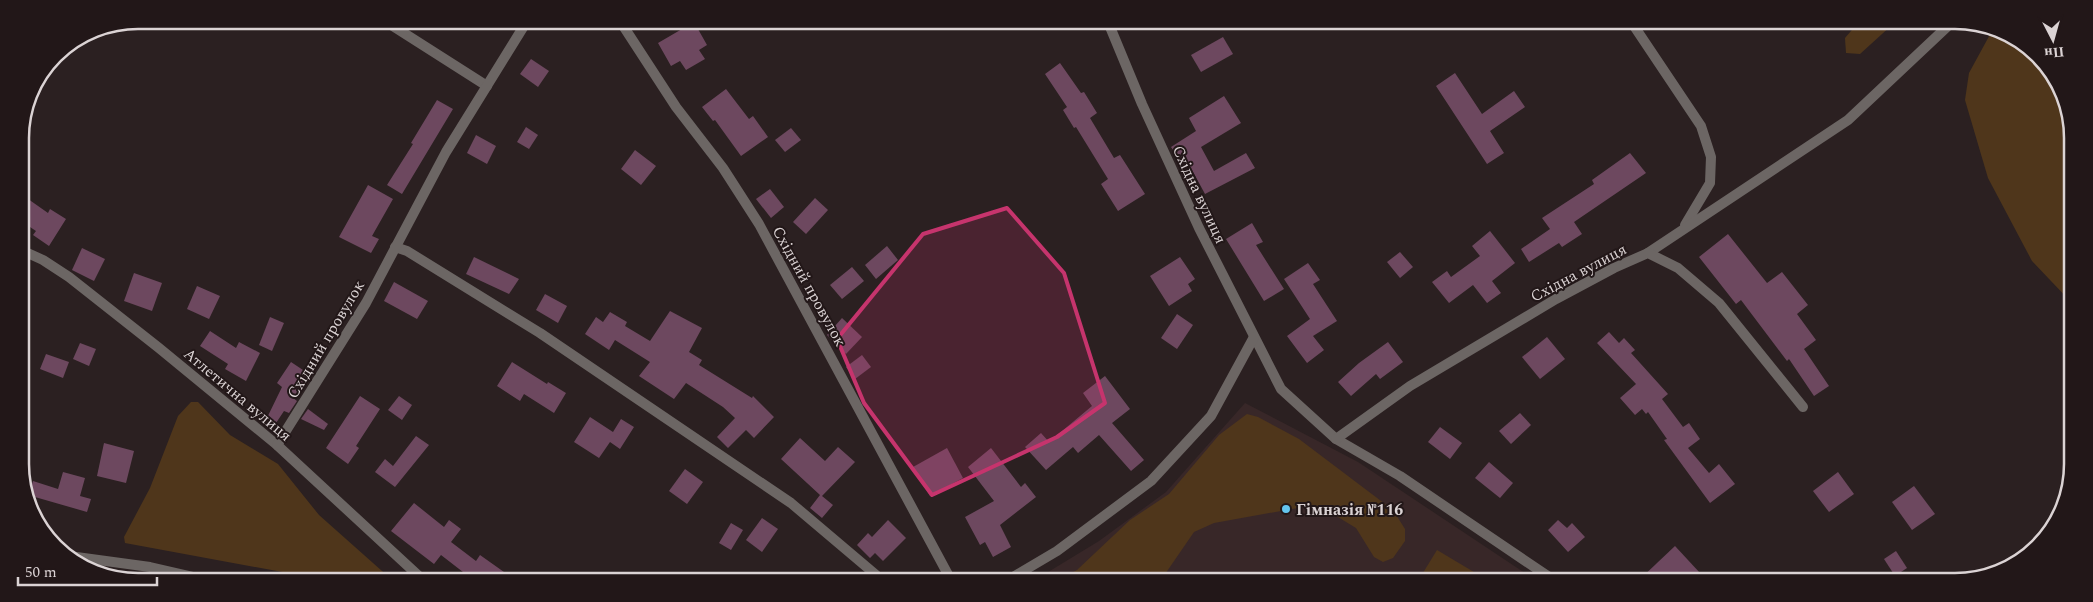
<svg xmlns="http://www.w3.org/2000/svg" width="2093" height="602" viewBox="0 0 2093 602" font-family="Spectral,serif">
	<rect width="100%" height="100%" fill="#2b2021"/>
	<!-- built -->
	<polygon fill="#382728" points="1245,403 1358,462 1537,581 1035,580 1099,541 1166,492"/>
	<!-- green -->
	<g fill="#4f361b">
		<polygon points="1857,24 1893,24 1860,54 1846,53 1845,38"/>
		<polygon points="1993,29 2044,60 2071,115 2070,301 2032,261 1988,178 1965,100 1969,73"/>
		<polygon points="191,402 198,402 230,435 278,464 319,515 391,579 315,578 125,543 124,537 150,488 178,416"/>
		<polygon points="1247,414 1258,417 1299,439 1393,510 1405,529 1405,541 1393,558 1383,562 1374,557 1356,528 1328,511 1309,506 1214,523 1194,532 1161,580 1057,580 1077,570 1130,520 1169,494 1219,435"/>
		<polygon points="1437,550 1489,581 1418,581"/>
	</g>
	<!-- building -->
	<g fill="#6d485f">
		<polygon points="694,22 707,45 699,50 705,59 686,70 680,61 671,66 658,43"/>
		<polygon points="1223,37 1233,54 1201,72 1191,55"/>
		<polygon points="531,59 549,71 538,87 520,74"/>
		<polygon points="1060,63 1081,93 1084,92 1097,113 1090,118 1114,158 1120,155 1145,194 1118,211 1101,184 1108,179 1076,127 1074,128 1063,110 1067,107 1045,74"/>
		<polygon points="1455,73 1482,114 1514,91 1525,107 1490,131 1504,153 1487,164 1436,86"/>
		<polygon points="726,89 749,119 753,116 768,137 741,156 715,120 713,121 702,107"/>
		<polygon points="1224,96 1241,123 1201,147 1214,171 1246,153 1255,168 1205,194 1185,157 1180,160 1171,147 1196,131 1189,118"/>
		<polygon points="437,100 453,109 402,194 387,185 413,144 411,143"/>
		<polygon points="526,127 538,135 529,149 517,142"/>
		<polygon points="791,128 801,140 785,152 775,140"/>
		<polygon points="476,135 496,146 487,164 467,153"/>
		<polygon points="635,150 656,166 641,185 621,169"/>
		<polygon points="1630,153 1646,173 1574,222 1582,234 1562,247 1559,243 1529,262 1521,249 1550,229 1542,218 1594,184 1592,180"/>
		<polygon points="368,185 393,199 372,236 379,239 371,253 339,237"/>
		<polygon points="770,189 784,207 771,218 756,199"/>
		<polygon points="21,194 48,213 50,209 66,219 49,246 33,235 36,231 21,221"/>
		<polygon points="815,198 828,210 806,234 793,222"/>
		<polygon points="1252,223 1263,242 1256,245 1284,289 1264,301 1226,239"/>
		<polygon points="1490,231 1515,263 1492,281 1501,293 1487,303 1473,285 1449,303 1432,282 1447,271 1451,277 1480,256 1472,246"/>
		<polygon points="1728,234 1767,283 1782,272 1808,305 1797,314 1816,340 1804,349 1829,386 1814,396 1789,359 1787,361 1741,300 1736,304 1699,257"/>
		<polygon points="887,246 898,260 876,279 865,265"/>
		<polygon points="82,248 105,259 94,281 72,270"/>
		<polygon points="1400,252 1413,267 1400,278 1387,262"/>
		<polygon points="474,257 519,279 509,294 466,274"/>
		<polygon points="1180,257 1195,279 1188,284 1192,291 1169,306 1150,276"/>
		<polygon points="1308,263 1320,280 1313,284 1337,321 1313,336 1324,350 1307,363 1287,336 1310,319 1284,279"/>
		<polygon points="852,267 864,281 842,299 830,285"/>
		<polygon points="134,273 162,283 152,311 124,301"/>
		<polygon points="394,282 428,301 417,319 384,301"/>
		<polygon points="197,286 220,296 209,319 187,309"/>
		<polygon points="545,294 567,306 558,323 536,310"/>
		<polygon points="670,311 702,328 689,352 702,360 699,365 752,398 753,396 774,417 754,438 746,430 728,448 717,437 735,418 723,407 686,383 674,399 639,376 650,362 615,340 609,350 585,334 596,317 603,322 610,312 627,322 625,326 650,341"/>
		<polygon points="1177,314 1193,325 1177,349 1161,338"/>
		<polygon points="270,317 284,323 272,351 259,345"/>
		<polygon points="842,318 862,337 846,354 827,335"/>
		<polygon points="210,331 236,348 239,342 260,353 246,381 225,369 228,364 200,346"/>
		<polygon points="1609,332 1619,343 1624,338 1635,350 1631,353 1668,394 1662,399 1683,427 1689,423 1700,439 1688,448 1709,473 1719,464 1735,484 1710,503 1664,440 1667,439 1648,412 1646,414 1642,409 1635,415 1620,398 1636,384 1597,343"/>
		<polygon points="1547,337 1565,359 1540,379 1522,357"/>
		<polygon points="1388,342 1403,362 1380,379 1376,374 1351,396 1338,382 1359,363"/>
		<polygon points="80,343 96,349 89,366 73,359"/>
		<polygon points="46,354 69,362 63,378 40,369"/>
		<polygon points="862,355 871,367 855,379 846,367"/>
		<polygon points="291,362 309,374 293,398 297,401 289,413 284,411 272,429 264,424 282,387 277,383"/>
		<polygon points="512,362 547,384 548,382 566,393 554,413 524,394 520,401 497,386"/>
		<polygon points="1105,376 1130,409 1112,423 1144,460 1131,471 1099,435 1078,453 1073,447 1046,470 1025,447 1041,433 1049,442 1092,406 1083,393"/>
		<polygon points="360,396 380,409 356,446 359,448 348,464 326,448"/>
		<polygon points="399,396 412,405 402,420 388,410"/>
		<polygon points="308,409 328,424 324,430 301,419"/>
		<polygon points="1520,413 1531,425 1511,444 1499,431"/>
		<polygon points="590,417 613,432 621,419 634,427 620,449 610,442 599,458 574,442"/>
		<polygon points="1440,427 1462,443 1450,459 1428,442"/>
		<polygon points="416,436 429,445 395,487 375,472 385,459 393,466"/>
		<polygon points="800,438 825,461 838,447 855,462 822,496 833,505 822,518 810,508 820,495 781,459"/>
		<polygon points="104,443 134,451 126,483 97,476"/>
		<polygon points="947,448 963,478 930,496 913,467"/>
		<polygon points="991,448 1021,487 1025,483 1036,497 1000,525 1011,547 993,557 985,542 980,545 965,517 994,501 968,467"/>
		<polygon points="1489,462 1513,483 1500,498 1475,478"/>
		<polygon points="685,469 703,482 687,504 669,491"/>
		<polygon points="63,472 85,478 80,496 91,499 87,512 28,495 33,481 58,489"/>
		<polygon points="1838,472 1854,494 1829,512 1813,491"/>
		<polygon points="1914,486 1935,514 1912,530 1892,502"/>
		<polygon points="414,503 444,527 449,520 461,529 451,542 476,561 480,555 514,579 472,579 441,555 434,564 391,531"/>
		<polygon points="762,518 778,529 762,552 746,540"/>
		<polygon points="888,520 906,538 883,561 875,553 870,558 857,545 868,533 872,537"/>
		<polygon points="1558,520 1567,528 1572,523 1585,537 1568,552 1548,530"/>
		<polygon points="731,523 743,530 731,550 719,543"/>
		<polygon points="1675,546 1700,573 1691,581 1638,581"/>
		<polygon points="1896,551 1907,568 1895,576 1884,559"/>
	</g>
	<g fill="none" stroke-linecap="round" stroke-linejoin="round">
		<!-- minor -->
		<g stroke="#6c6664" stroke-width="10">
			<polyline points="385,21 487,86"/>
			<polyline points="620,21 676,107 723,168 759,224 951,580"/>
			<polyline points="1108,22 1142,104 1199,228 1281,389 1336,439 1400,476 1555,581"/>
			<polyline points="1632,23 1701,126 1711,157 1710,183 1685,225"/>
			<polyline points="395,247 407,251 540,333 791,503 882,580"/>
			<polyline points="21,250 43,260 69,277 159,348 277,445 422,579"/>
			<polyline points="1648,253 1848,120 1950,24"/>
			<polyline points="1336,439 1410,386 1556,299 1614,268 1648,253 1678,268 1719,303 1803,407"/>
			<polyline points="277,445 366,303 446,152 527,21"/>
			<polyline points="1008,580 1057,551 1151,481 1211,416 1254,337"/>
		</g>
		<!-- tertiary -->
		<polyline stroke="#6c6664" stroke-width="10" points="69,556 150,567 198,578"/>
	</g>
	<!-- marked area -->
	<path fill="#c6346d" fill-opacity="0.2" stroke="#c6346d" stroke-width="4" stroke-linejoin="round" d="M1007,208l57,65 41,130 -48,34 -125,58 -68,-92 -27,-64 86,-105z"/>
	<!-- markers -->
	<circle fill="#64c5ee" stroke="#221718" stroke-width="2" cx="1286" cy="509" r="5"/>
	<g text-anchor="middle" stroke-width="4" stroke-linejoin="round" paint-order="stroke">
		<!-- street labels -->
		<g font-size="16" fill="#dbd3d4" stroke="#221718">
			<text transform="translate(1200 194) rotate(65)" y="6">Східна вулиця</text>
			<text transform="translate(1578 272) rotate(-28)" y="6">Східна вулиця</text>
			<text transform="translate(810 286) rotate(61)" y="6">Східний провулок</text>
			<text transform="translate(325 339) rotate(-59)" y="6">Східний провулок</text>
			<text transform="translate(238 394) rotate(40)" y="6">Атлетична вулиця</text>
		</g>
		<!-- poi labels -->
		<g font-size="16" font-weight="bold" fill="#dbd3d4" stroke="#221718" text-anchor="start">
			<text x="1296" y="515">Гімназія №116</text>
		</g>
	</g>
	<!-- crop -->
	<path d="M0 0H2093V602H0ZM138 29H1955A109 109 0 0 1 2064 138V464A109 109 0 0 1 1955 573H138A109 109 0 0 1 29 464V138A109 109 0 0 1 138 29Z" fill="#221718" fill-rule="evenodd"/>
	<path fill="none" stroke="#dbd3d4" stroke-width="2.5" d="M138 29H1955A109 109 0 0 1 2064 138V464A109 109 0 0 1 1955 573H138A109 109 0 0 1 29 464V138A109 109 0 0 1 138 29Z"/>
	<!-- north arrow -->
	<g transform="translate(2053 40) rotate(174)" stroke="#221718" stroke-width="4" paint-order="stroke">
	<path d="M0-4L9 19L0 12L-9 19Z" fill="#dbd3d4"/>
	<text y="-8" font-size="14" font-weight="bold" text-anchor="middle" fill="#dbd3d4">Пн</text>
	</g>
	<!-- scale -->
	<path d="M18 577v8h139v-8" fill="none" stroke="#dbd3d4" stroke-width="2.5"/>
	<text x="25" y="577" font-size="15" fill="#dbd3d4" stroke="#221718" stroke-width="4" paint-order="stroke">50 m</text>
</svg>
